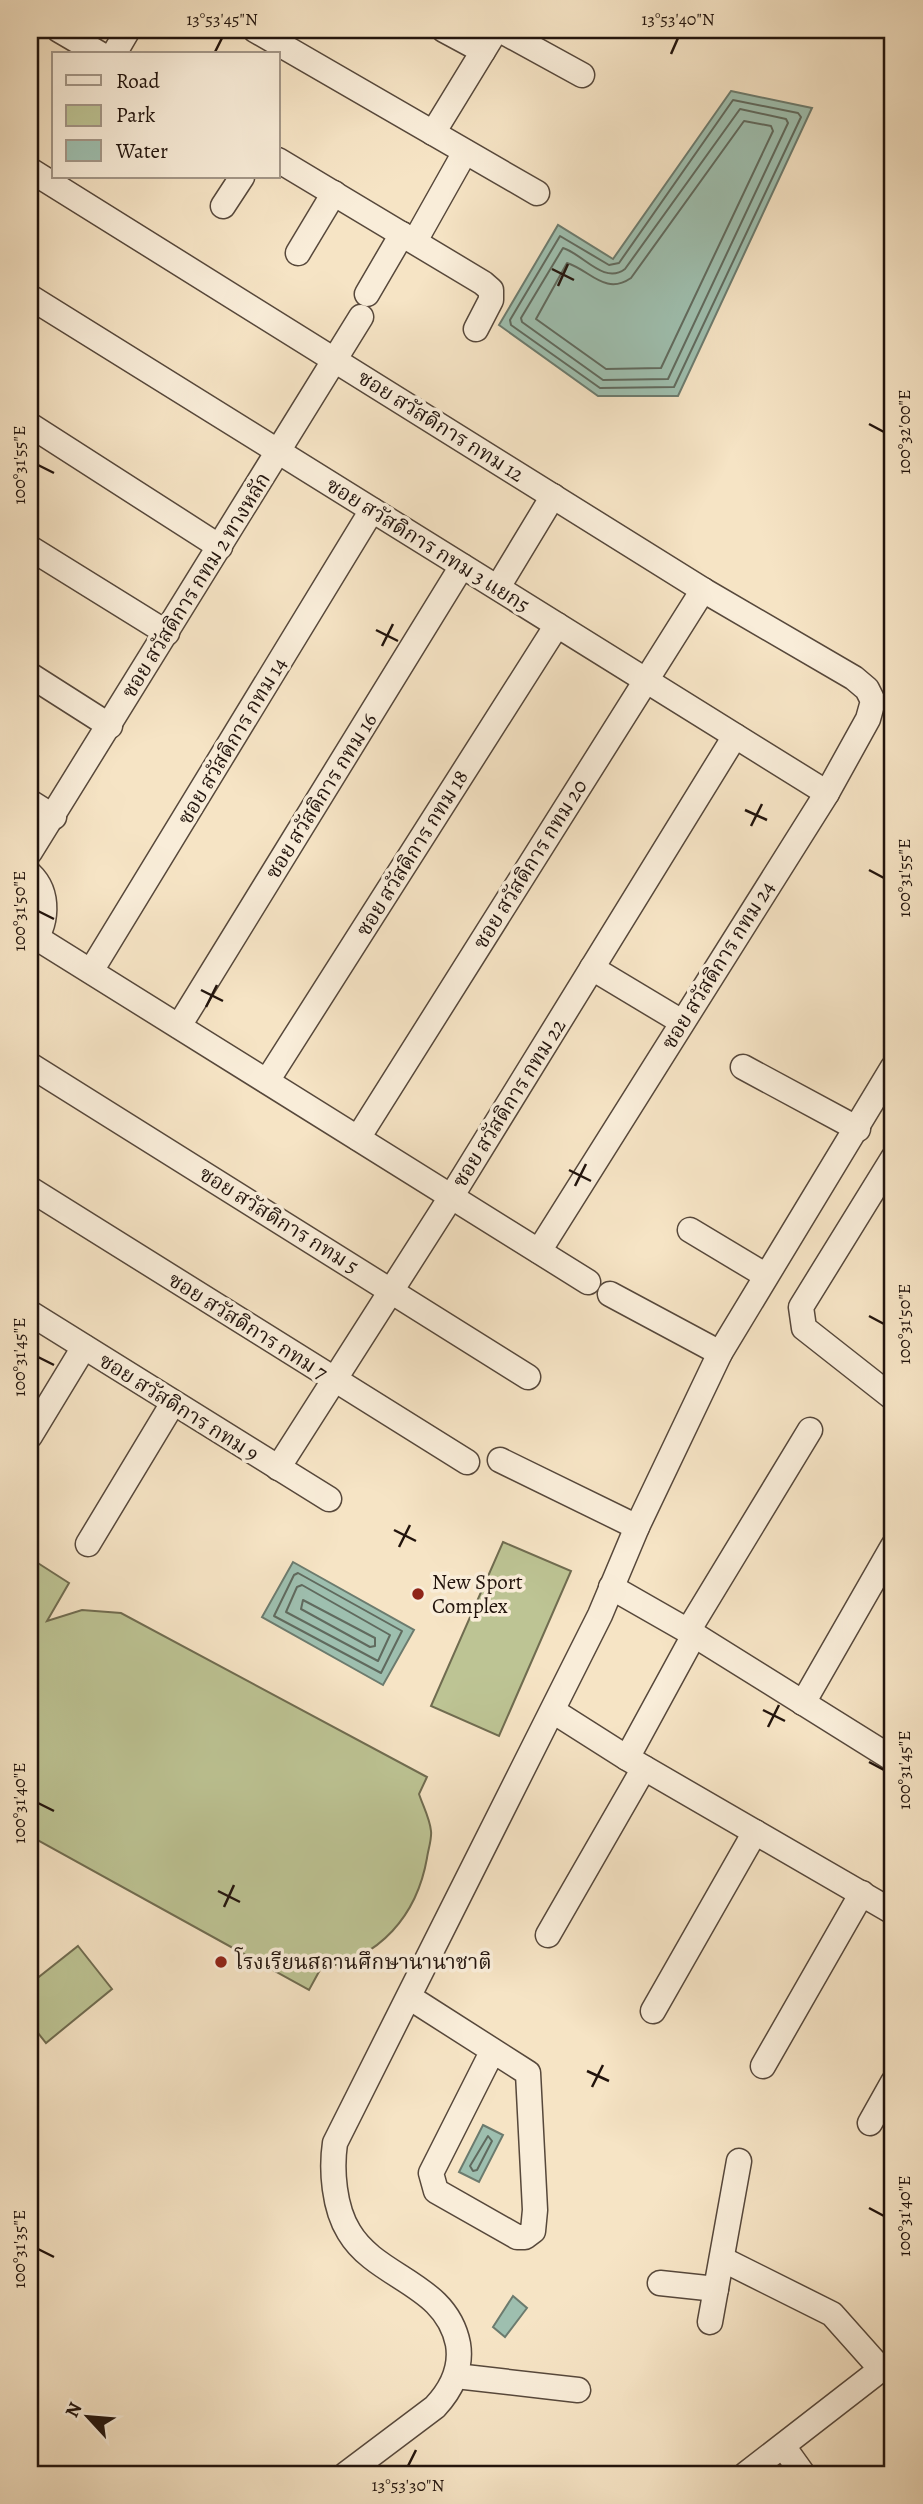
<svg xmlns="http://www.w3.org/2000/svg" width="923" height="2504" viewBox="0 0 923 2504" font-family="Alegreya,'Noto Serif Thai',serif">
	<rect width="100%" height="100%" fill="#f6e4c5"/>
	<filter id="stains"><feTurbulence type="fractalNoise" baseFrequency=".00286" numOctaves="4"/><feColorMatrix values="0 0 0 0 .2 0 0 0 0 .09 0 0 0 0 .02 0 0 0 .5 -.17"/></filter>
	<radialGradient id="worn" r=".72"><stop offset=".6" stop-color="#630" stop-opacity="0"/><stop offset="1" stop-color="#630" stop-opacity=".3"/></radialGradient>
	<!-- green -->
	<g fill="#bdc494" stroke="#706c50" stroke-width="2">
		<polygon points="503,1542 571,1571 499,1736 431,1706"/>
		<path d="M30,1558l39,25 -22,38 35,-11 39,3 306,164 -8,17c4,12 11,25 12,37 1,8 -3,19 -4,27 -10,57 -47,101 -106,110l-12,22 -279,-154z"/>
		<polygon points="78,1946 112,1989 46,2043 30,2023 30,1984"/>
	</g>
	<!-- water -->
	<g fill="#9ebfaf" stroke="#6c7b6e" stroke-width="2">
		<polygon points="731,91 812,108 678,396 598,396 499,325 558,225 613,259"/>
		<polygon points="293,1562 414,1630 383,1685 262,1617"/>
		<polygon points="483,2125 503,2135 479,2182 459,2172"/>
		<polygon points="513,2296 527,2308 505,2337 493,2327"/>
	</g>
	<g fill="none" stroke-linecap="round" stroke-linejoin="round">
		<!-- shore -->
		<g stroke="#606a5e" stroke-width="2">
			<polygon points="733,100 798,113 801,117 674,387 600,388 511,325 510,320 560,236 609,265 619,263"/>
			<path d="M740,109l46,10 2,4 -120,256 -65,1 -81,-58 -1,-4 42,-70c20,6 41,37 62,21z"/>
			<path d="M744,121l27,5 2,5 -112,237 -55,1 -70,-50 31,-56c23,7 38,33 64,15z"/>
			<polygon points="298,1573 402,1631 381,1673 274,1616 294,1575"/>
			<polygon points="302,1585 390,1635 378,1661 286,1612 297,1587"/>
			<polygon points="303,1600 375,1638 375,1646 370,1647 301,1609"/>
			<polygon points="488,2136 492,2141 477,2170 473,2171 470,2166"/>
		</g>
		<defs>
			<g id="minor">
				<polyline points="59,30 100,54"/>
				<polyline points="255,30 537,193"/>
				<polyline points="444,30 483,51"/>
				<polyline points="500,30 582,75"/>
				<polyline points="114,54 128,30"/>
				<polyline points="433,133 496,30"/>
				<polyline points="278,160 483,283 491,290 491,300 476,329"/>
				<polyline points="30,170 703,590 854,678 867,689 873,701 868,719 827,793 539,1251"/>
				<polyline points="223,206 242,177"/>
				<polyline points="415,241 465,152"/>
				<polyline points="298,253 334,193"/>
				<polyline points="367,294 402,234"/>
				<polyline points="30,297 827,793"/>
				<polyline points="30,425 220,547"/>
				<polyline points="30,548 167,633"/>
				<polyline points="498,587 553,496"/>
				<polyline points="30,675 110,726"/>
				<polyline points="30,802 54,817"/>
				<polyline points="30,852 361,317"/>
				<path d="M30,874c20,19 18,52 0,71"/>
				<polyline points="37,938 588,1282"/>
				<polyline points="592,968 682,1022"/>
				<polyline points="91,971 372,510"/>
				<polyline points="179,1026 462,566"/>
				<polyline points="30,1065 528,1377"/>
				<polyline points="743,1067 858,1129"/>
				<polyline points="267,1081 557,625"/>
				<polyline points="358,1138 703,590"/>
				<polyline points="893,1158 801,1307 804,1328 893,1398"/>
				<polyline points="30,1189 467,1462"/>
				<polyline points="690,1230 765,1275"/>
				<polyline points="610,1294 720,1353"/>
				<polyline points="30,1313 329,1499"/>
				<polyline points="30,1436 84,1347"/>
				<polyline points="500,1460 637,1527"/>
				<polyline points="278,1468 451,1197 735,736"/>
				<polyline points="88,1544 173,1403"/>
				<polyline points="611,1587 688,1631 893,1759"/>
				<polyline points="688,1631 810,1430"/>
				<polyline points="803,1703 893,1546"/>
				<polyline points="553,1711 627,1758 893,1912"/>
				<polyline points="627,1758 694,1635"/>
				<polyline points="548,1935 644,1768"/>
				<polyline points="409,1997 528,2073 535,2210 533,2231 525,2237 517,2237 436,2191 431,2173 492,2052"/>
				<polyline points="653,2011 755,1832"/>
				<polyline points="763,2066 862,1893"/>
				<polyline points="870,2123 893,2082"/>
				<polyline points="722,2259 832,2314 881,2369"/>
				<polyline points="660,2283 716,2289"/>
				<polyline points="710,2322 739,2161"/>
				<polyline points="456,2376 578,2390"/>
				<polyline points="783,2446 803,2474"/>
				<path d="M346,2474l89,-67c16,-17 27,-39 23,-63 -12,-61 -81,-65 -109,-112 -15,-24 -18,-62 -14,-89l265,-528 37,-88 83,-174 173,-286"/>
				<polyline points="746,2474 893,2360"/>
			</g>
		</defs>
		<!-- minor casing -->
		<use href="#minor" stroke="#57483b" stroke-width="27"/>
		<!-- minor -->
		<use href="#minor" stroke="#f9edd9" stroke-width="24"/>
	</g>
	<!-- ticks -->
	<path fill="none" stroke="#22140d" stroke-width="2.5" d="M214,54l8,-16M671,54l7,-16M552,269l22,11M558,286l10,-22M869,424l15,8M38,465l16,8M376,630l22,11M382,646l11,-22M745,810l22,10M751,826l11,-22M869,870l15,8M38,911l16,8M201,990l22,11M206,1007l11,-22M569,1170l22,11M575,1186l11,-22M869,1316l15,8M38,1357l16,8M394,1530l22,11M399,1547l11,-22M763,1710l22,11M768,1727l11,-22M869,1762l15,8M38,1803l16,8M218,1891l22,11M224,1907l10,-22M587,2071l22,10M592,2087l11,-22M869,2208l15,8M38,2249l16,8M408,2466l8,-16"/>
	<!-- markers -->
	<g fill="#8f2418" stroke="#f9edd9" stroke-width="2.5">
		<circle cx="418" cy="1594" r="7"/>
		<circle cx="221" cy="1962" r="7"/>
	</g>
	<g text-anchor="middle" stroke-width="7" stroke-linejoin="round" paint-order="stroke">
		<!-- street labels -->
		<g font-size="21" fill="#22140d" stroke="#f9edd9">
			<text transform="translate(441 426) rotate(32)" y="7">ซอย สวัสดิการ กทม 12</text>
			<text transform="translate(428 545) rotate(32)" y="7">ซอย สวัสดิการ กทม 3 แยก5</text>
			<text transform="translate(196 585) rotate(-58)" y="7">ซอย สวัสดิการ กทม 2 ทางหลัก</text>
			<text transform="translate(232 741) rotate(-59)" y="7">ซอย สวัสดิการ กทม 14</text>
			<text transform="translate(321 796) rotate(-58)" y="7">ซอย สวัสดิการ กทม 16</text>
			<text transform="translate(412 853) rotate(-58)" y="7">ซอย สวัสดิการ กทม 18</text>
			<text transform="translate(530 864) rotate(-58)" y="7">ซอย สวัสดิการ กทม 20</text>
			<text transform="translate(718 965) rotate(-58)" y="7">ซอย สวัสดิการ กทม 24</text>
			<text transform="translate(509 1103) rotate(-58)" y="7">ซอย สวัสดิการ กทม 22</text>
			<text transform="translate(279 1220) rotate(32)" y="7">ซอย สวัสดิการ กทม 5</text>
			<text transform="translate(248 1326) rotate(32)" y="7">ซอย สวัสดิการ กทม 7</text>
			<text transform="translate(179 1407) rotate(32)" y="7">ซอย สวัสดิการ กทม 9</text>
		</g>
		<!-- poi labels -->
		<g font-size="21" fill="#22140d" stroke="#f9edd9" text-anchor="start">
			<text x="432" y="1589">New Sport<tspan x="432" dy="24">Complex</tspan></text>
			<text x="235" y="1969">โรงเรียนสถานศึกษานานาชาติ</text>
		</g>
	</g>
	<!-- margin -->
	<rect width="923" height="2504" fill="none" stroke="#f6e4c5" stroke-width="77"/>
	<!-- legend -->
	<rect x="52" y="52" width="228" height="126" fill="#f9edd9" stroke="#a39687" stroke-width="2"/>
	<rect x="66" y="75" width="35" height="10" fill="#f9edd9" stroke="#a39687" stroke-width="2"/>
	<text x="116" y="88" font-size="21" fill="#22140d">Road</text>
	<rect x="66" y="105" width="35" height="21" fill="#bdc494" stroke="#a39687" stroke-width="2"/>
	<text x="116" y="122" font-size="21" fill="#22140d">Park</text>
	<rect x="66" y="140" width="35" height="21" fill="#9ebfaf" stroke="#a39687" stroke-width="2"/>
	<text x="116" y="158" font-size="21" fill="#22140d">Water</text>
	<!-- north arrow -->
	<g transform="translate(88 2417) rotate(296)" stroke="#f9edd9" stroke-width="5" paint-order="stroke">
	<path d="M0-5L12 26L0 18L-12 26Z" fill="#22140d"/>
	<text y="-10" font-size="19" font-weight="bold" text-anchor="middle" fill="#22140d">N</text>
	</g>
	<rect x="38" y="38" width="846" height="2428" fill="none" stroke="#22140d" stroke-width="2.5"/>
	<g font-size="18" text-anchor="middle" fill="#22140d">
		<text x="222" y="25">13°53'45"N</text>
		<text x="678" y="25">13°53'40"N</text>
		<text transform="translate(904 432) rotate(-90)" y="6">100°32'00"E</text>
		<text transform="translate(19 465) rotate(-90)" y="6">100°31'55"E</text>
		<text transform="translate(904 878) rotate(-90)" y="6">100°31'55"E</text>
		<text transform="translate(19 911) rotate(-90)" y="6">100°31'50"E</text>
		<text transform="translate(904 1324) rotate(-90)" y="6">100°31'50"E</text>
		<text transform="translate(19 1357) rotate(-90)" y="6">100°31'45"E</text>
		<text transform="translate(904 1770) rotate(-90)" y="6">100°31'45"E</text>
		<text transform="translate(19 1803) rotate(-90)" y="6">100°31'40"E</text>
		<text transform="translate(904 2216) rotate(-90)" y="6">100°31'40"E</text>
		<text transform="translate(19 2249) rotate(-90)" y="6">100°31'35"E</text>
		<text x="408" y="2491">13°53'30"N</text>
	</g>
	<rect width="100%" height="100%" filter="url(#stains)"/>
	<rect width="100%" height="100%" fill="url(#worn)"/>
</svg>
